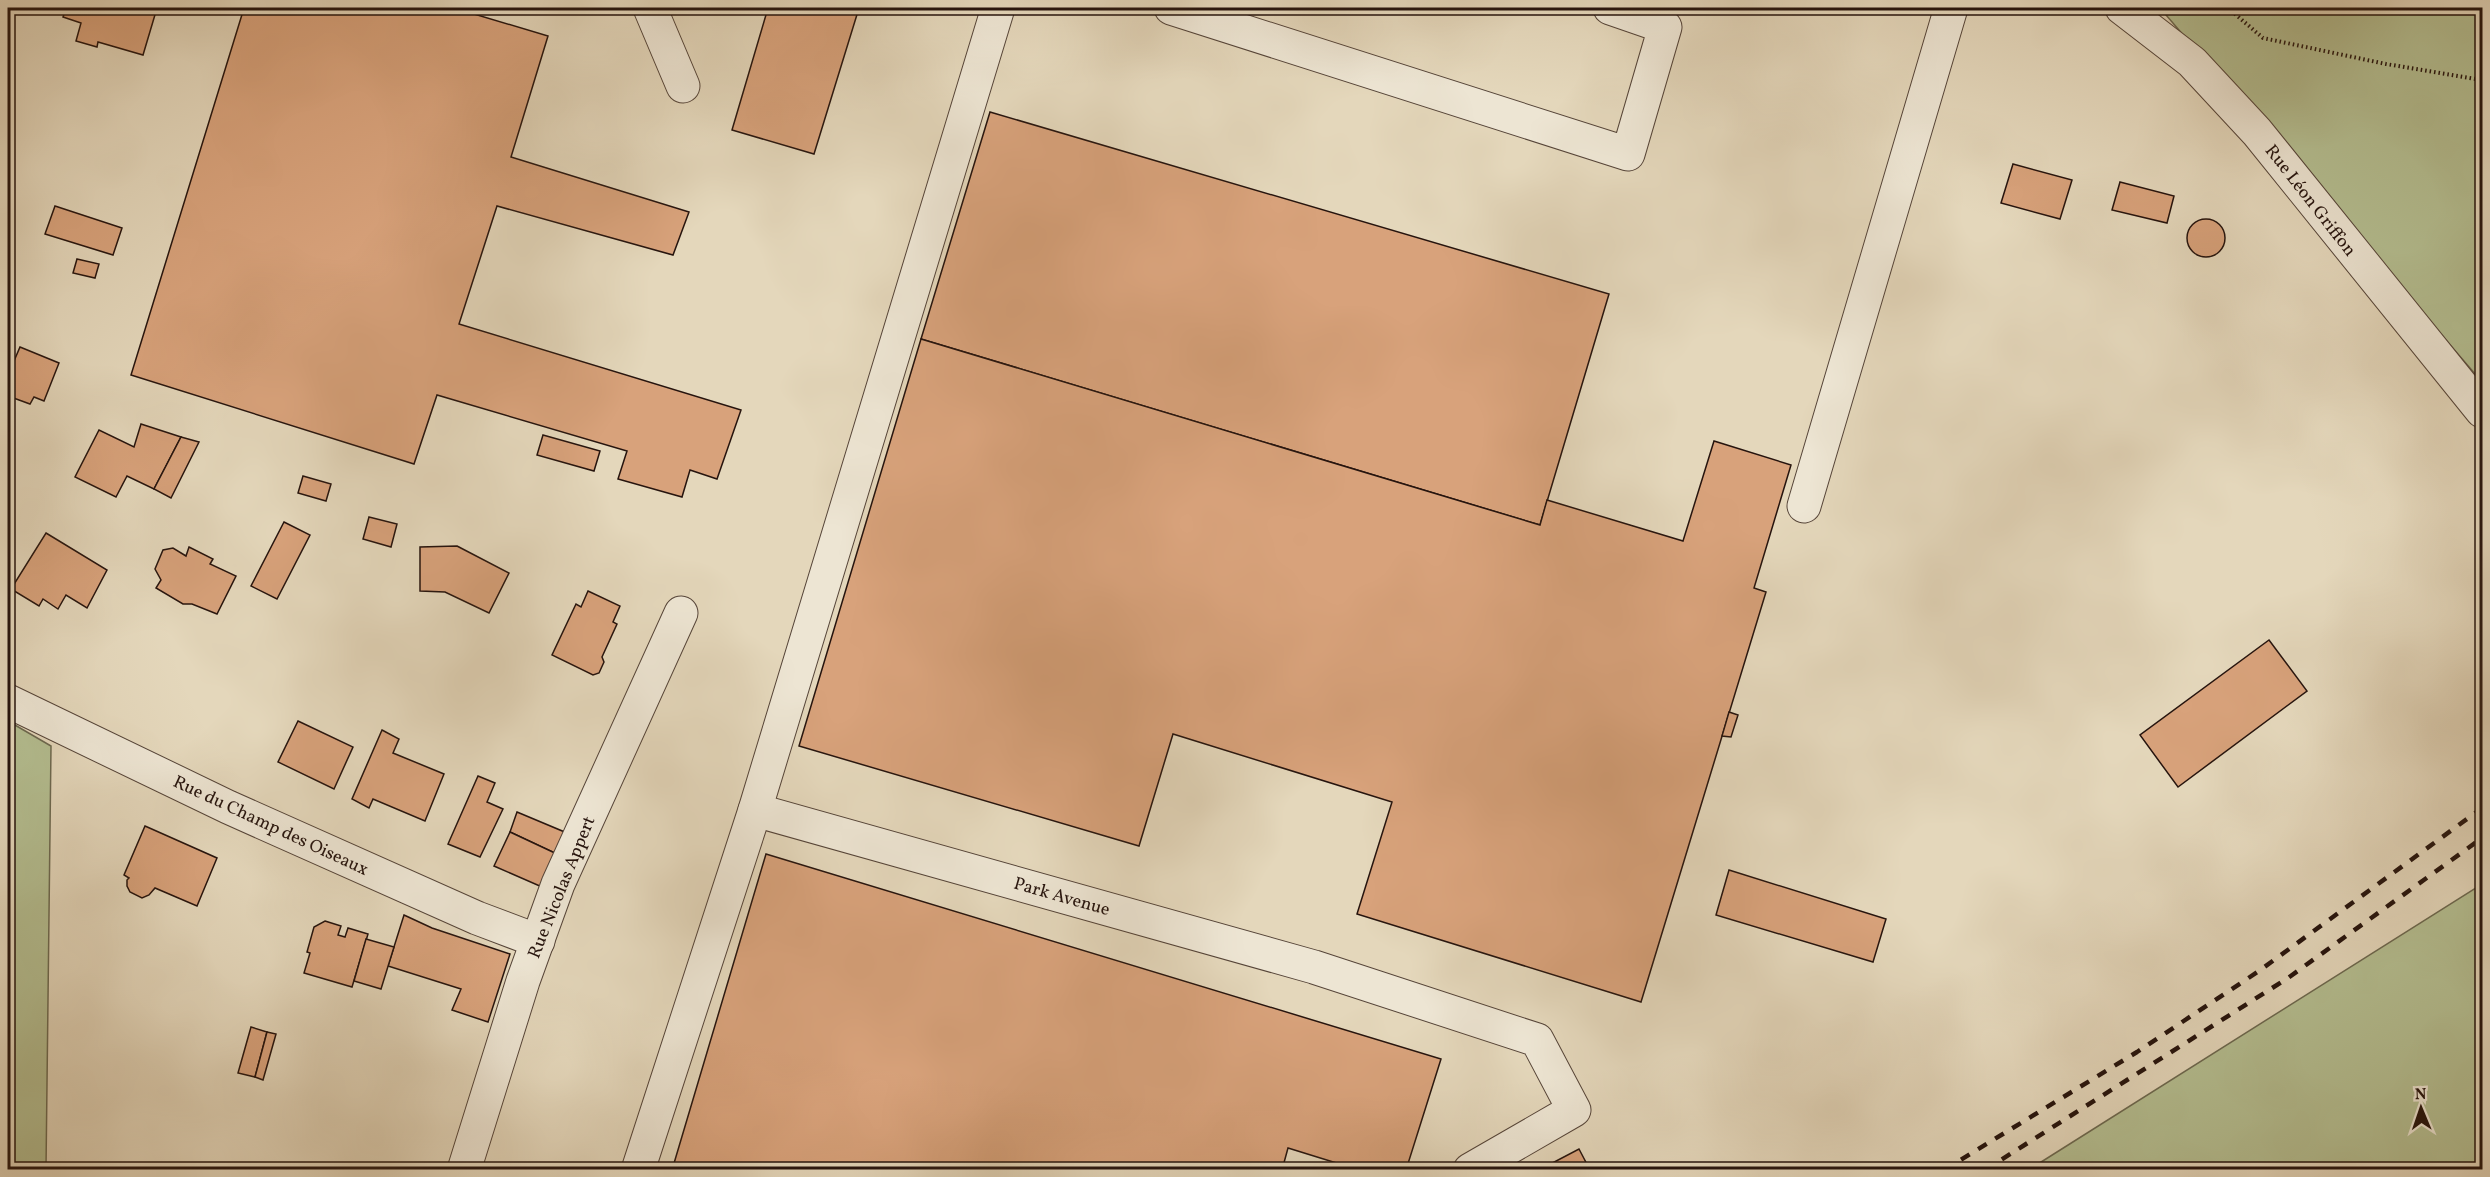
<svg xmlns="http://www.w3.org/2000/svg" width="2490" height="1177" viewBox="0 0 2490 1177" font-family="Vollkorn,serif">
	<rect width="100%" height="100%" fill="#e4d7bb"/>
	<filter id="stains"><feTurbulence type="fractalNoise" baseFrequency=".00333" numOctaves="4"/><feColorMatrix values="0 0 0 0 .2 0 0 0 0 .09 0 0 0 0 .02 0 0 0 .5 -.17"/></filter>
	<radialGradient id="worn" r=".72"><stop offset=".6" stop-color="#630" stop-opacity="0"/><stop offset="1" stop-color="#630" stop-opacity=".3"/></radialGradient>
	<!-- green -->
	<g fill="#b4be91" stroke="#6d6950" stroke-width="1.5">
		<polygon points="2160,8 2482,8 2482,382"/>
		<polygon points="8,721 51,746 46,1169 8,1169"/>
		<polygon points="2482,884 2482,1169 2030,1169"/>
	</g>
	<!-- building -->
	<g fill="#d8a27b" stroke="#26140e" stroke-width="1.5">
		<polygon points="66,8 157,8 143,55 98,42 97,47 76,41 81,23 63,17"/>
		<polygon points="244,8 454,8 548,36 511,157 689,212 673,255 497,206 459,324 741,410 717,479 690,470 682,497 618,479 627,451 437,395 414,464 131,375"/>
		<polygon points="768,8 859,8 814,154 732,130"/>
		<polygon points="990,112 1609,294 1540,525 921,339"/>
		<polygon points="2013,164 2072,180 2060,219 2001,203"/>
		<polygon points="2120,182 2174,196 2167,223 2112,210"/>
		<polygon points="55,206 122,228 113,255 45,234"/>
		<circle cx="2206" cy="238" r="19"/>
		<polygon points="77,259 99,264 95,278 73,273"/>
		<polygon points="921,339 1540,525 1547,500 1683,541 1714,441 1791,465 1754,588 1766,592 1641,1002 1357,914 1392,802 1173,734 1139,846 799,746"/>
		<polygon points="20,347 59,363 44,401 34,397 30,404 8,396 8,375"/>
		<polygon points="141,424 181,437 154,489 127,476 116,497 75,477 99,430 134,447"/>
		<polygon points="543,435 600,451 594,471 537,455"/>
		<polygon points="181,437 199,442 171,498 154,489"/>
		<polygon points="303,476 331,484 326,501 298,493"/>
		<polygon points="369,517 397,524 391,547 363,539"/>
		<polygon points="284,522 310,535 277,599 251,586"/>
		<polygon points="46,533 107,570 87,608 66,595 58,609 43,599 39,606 11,589"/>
		<polygon points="457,546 509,573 489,613 445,592 420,591 420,547"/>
		<polygon points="189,547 213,559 210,564 236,576 217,614 192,604 183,604 156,588 161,580 155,569 163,550 173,548 186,556"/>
		<polygon points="588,591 620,606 613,622 617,624 602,657 604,662 599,673 593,675 552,655 576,604 581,607"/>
		<polygon points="2269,640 2307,691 2178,787 2140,735"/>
		<polygon points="1729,712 1738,715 1731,737 1722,736"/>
		<polygon points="298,721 353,747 334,789 278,762"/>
		<polygon points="382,730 399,739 393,753 444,774 425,821 373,799 369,808 352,799"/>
		<polygon points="478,776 495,783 487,802 503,809 480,857 448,844"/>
		<polygon points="517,812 567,833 557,854 510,832"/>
		<polygon points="145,826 217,858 197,906 155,888 149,895 142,898 130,892 127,886 127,880 129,878 124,875"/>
		<polygon points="510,832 557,854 542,887 494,866"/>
		<polygon points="766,854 1441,1059 1406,1170 1359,1170 1288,1148 1282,1170 672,1170"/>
		<polygon points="1729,870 1886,919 1873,962 1716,915"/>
		<polygon points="404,915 432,928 510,954 488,1022 452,1010 461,989 388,966"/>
		<polygon points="325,921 341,926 338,935 345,937 348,928 368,934 352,987 304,973 310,953 307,952 314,927"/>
		<polygon points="366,939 394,947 381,989 354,981"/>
		<polygon points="251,1027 267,1032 255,1077 238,1073"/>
		<polygon points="267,1032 276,1034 263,1080 255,1077"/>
		<polygon points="1579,1149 1590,1170 1539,1170"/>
	</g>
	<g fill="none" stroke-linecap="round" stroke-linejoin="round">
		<defs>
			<g id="minor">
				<polyline points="650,8 683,86"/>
				<polyline points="1171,8 1628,154 1665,27 1610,8"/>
				<polyline points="2122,8 2192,62 2257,132 2482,411"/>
				<polyline points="1804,506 1951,8"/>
				<polyline points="8,701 228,807 477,918 538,941"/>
				<polyline points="755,810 1314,967 1537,1040 1574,1110 1470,1170"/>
				<polyline points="464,1170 523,981 558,884 681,613"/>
				<polyline points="638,1170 755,810 998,8"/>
			</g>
		</defs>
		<!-- minor casing -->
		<use href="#minor" stroke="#564539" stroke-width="35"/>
		<!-- path -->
		<polyline stroke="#26140e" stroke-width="4" stroke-dasharray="1.5 3" stroke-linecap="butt" points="2228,8 2263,38 2386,64 2482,80"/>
		<!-- minor -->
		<use href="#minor" stroke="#ede5d3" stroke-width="33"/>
		<!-- rail -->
		<g stroke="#26140e" stroke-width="4.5" stroke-dasharray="10 10" stroke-linecap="butt">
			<polyline points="1944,1170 2137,1052 2259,971 2482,808"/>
			<polyline points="1985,1170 2288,978 2482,838"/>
		</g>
	</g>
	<g text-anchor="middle" stroke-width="6" stroke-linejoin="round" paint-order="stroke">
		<!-- street labels -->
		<g font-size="18" fill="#26140e" stroke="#ede5d3">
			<text transform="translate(2311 200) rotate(52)" y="6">Rue Léon Griffon</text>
			<text transform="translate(271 825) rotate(25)" y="6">Rue du Champ des Oiseaux</text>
			<text transform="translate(561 887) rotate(-68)" y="6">Rue Nicolas Appert</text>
			<text transform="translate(1062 896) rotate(16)" y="6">Park Avenue</text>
		</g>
	</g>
	<!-- margin -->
	<rect width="2490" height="1177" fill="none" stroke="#e4d7bb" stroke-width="30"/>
	<rect x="9" y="9" width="2472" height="1159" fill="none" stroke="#26140e" stroke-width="3"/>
	<rect x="15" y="15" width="2460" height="1147" fill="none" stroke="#26140e" stroke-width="1.5"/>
	<!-- north arrow -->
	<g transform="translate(2421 1108) rotate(358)" stroke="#ede5d3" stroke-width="4.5" paint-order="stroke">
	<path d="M0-4.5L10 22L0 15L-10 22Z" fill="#26140e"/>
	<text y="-9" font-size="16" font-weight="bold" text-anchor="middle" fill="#26140e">N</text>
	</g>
	<rect width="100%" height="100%" filter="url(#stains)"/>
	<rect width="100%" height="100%" fill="url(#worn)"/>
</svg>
